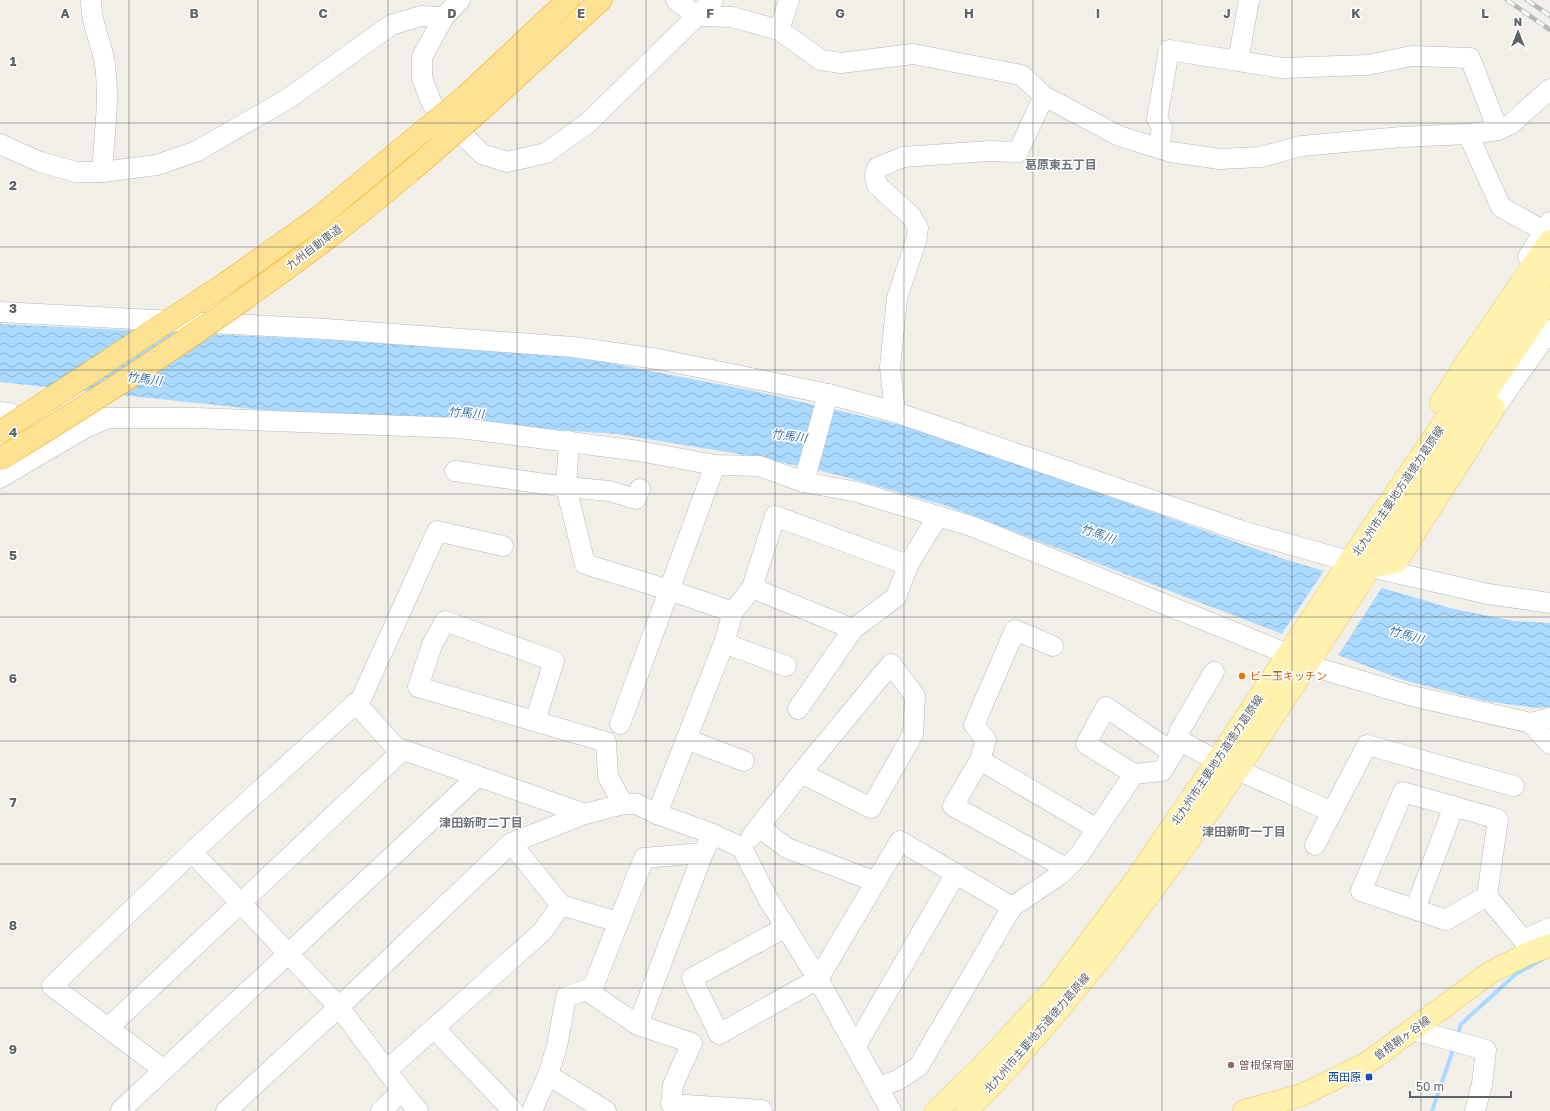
<svg xmlns="http://www.w3.org/2000/svg" width="1550" height="1111" viewBox="0 0 1550 1111" font-family="'Golos Text','Noto Sans JP',sans-serif">
	<defs>
		<pattern id="water-waves" width="16" height="10" patternUnits="userSpaceOnUse"><rect width="16" height="10" fill="#aadaff"/><path d="M0 5q4-4 8 0t8 0" fill="none" stroke="#8eb4d2"/></pattern>
	</defs>
	<rect width="100%" height="100%" fill="#f1efe8"/>
	<!-- water -->
	<polygon fill="url(#water-waves)" points="0,324 414,344 553,355 604,362 759,392 926,431 1287,560 1454,609 1514,621 1550,623 1550,707 1537,708 1485,701 1403,680 947,506 838,475 763,458 617,434 263,410 0,382"/>
	<!-- pier -->
	<polygon fill="#f1efe8" points="1325,569 1383,586 1337,657 1281,635"/>
	<g fill="none" stroke-linecap="round" stroke-linejoin="round">
		<!-- stream -->
		<g stroke="#aadaff" stroke-width="4">
			<polyline points="1457,1037 1461,1024 1516,974 1545,958"/>
			<polyline points="1432,1111 1454,1047"/>
		</g>
		<defs>
			<g id="minor">
				<path d="M91,0c0,26 11,42 14,65 5,36 -1,71 -3,107"/>
				<polyline points="460,0 444,17 422,57 422,78 432,104 482,154 507,162 546,153 588,123 713,0"/>
				<polyline points="676,0 697,16 732,17 779,30 821,60 841,63 913,54 1021,75 1044,96 1119,136 1171,152 1220,159 1261,157 1301,146 1402,137 1468,134 1498,130 1511,124 1550,89"/>
				<polyline points="779,30 789,0"/>
				<polyline points="1238,61 1249,0"/>
				<polyline points="1468,134 1501,207 1544,231"/>
				<polyline points="0,144 40,162 76,172 102,172 157,165 197,151 289,98 391,25 421,16 444,17"/>
				<polyline points="1159,148 1162,127 1157,119 1169,50 1282,68 1367,65 1412,56 1470,58 1498,130"/>
				<polyline points="1528,257 1550,222"/>
				<polyline points="0,312 326,329 573,347 658,359 828,394 895,412 1242,531 1370,567 1488,594 1550,603"/>
				<polyline points="0,412 10,413"/>
				<polyline points="895,412 890,367 897,298 916,241 918,228 911,216 877,185 875,176 877,168 903,157 989,151 1018,152 1044,96"/>
				<polyline points="1492,412 1550,330"/>
				<polyline points="90,418 196,418 460,428 639,451 715,465 759,466 804,482 857,492 971,526 1288,654 1308,665 1412,696 1531,723 1550,744"/>
				<polyline points="569,441 566,487 585,564 669,590 733,612 724,643 657,814"/>
				<polyline points="455,471 566,487 609,491 636,499 640,489"/>
				<polyline points="0,478 85,428 106,419"/>
				<polyline points="804,482 828,394"/>
				<polyline points="908,565 938,516"/>
				<polyline points="733,612 752,588 775,516 908,565 896,597 853,629 752,588"/>
				<polyline points="724,643 786,666"/>
				<polygon points="891,664 915,696 913,734 871,808 801,773"/>
				<polyline points="356,703 361,699 437,531 503,546"/>
				<polyline points="798,709 853,629"/>
				<polyline points="535,721 554,661 445,621 432,645 418,687 606,742 608,777 623,804"/>
				<polyline points="1531,723 1550,718"/>
				<polyline points="620,724 715,465"/>
				<polyline points="686,739 744,761"/>
				<polyline points="1177,739 1180,730 1214,672"/>
				<polyline points="980,760 986,740 974,725 1015,630 1053,646"/>
				<polyline points="1134,774 1086,744 1106,707 1173,753"/>
				<polyline points="759,827 787,848 876,882"/>
				<polyline points="751,837 801,773"/>
				<polyline points="1315,845 1367,745 1514,786"/>
				<polyline points="192,852 339,1007 402,1091"/>
				<polyline points="1066,868 953,806 980,760 1097,829"/>
				<polyline points="1487,896 1446,920 1361,891 1403,792 1498,819 1487,896 1533,952"/>
				<polyline points="561,905 618,922"/>
				<polyline points="1415,909 1454,806"/>
				<polyline points="786,927 692,978 719,1034 818,979 900,841 1012,907"/>
				<polyline points="1523,940 1550,928"/>
				<polyline points="586,990 638,1025 692,1043 673,1085 671,1104 762,1110"/>
				<polyline points="638,1025 703,853"/>
				<polyline points="108,1028 403,750"/>
				<polyline points="434,1028 513,1111"/>
				<polyline points="1414,1030 1486,1050 1482,1084 1475,1111"/>
				<polyline points="856,1046 956,873"/>
				<polyline points="164,1070 52,986 192,852 356,703 395,747 585,814"/>
				<polyline points="387,1070 542,932 561,905 511,843"/>
				<polyline points="548,1075 606,1111"/>
				<polyline points="878,1087 898,1080 919,1066 1012,907 1061,874 1080,854 1134,774 1162,771 1173,753 1177,739 1217,761 1332,812"/>
				<polyline points="122,1111 121,1110 477,777"/>
				<polyline points="226,1111 339,1007 511,843 585,814 623,804 637,804 657,814 713,834 742,848 768,899 818,979 891,1111"/>
				<polyline points="381,1111 402,1091 418,1111"/>
				<polyline points="532,1111 548,1075 557,1046 566,997 593,987 644,858 703,853 713,834"/>
			</g>
			<g id="major">
				<polyline points="1441,403 1467,362 1550,241"/>
				<polyline points="1370,567 1396,562 1494,408"/>
				<polyline points="936,1111 980,1069 1054,989 1137,878 1217,761 1350,561 1550,266"/>
				<path d="M967,1111c159,-162 281,-355 404,-545 58,-91 120,-179 179,-268"/>
				<polyline points="1244,1111 1302,1095 1367,1063 1491,972 1525,955 1550,945"/>
			</g>
			<g id="highway">
				<polyline points="468,94 568,0"/>
				<polyline points="482,109 601,0"/>
			</g>
		</defs>
		<!-- minor casing -->
		<use href="#minor" stroke="#b5b8bc" stroke-width="21"/>
		<!-- major casing -->
		<use href="#major" stroke="#f2c960" stroke-width="23"/>
		<!-- highway casing -->
		<use href="#highway" stroke="#f9ab00" stroke-width="23"/>
		<!-- minor -->
		<use href="#minor" stroke="#fff" stroke-width="20"/>
		<!-- major -->
		<use href="#major" stroke="#fff2af" stroke-width="22"/>
		<!-- highway -->
		<use href="#highway" stroke="#fde293" stroke-width="22"/>
		<defs>
			<g id="rail">
				<polyline points="1507,0 1550,30"/>
				<polyline points="1527,0 1550,16"/>
			</g>
		</defs>
		<!-- rail casing -->
		<use href="#rail" stroke="#b6b7b8" stroke-width="4.5"/>
		<!-- rail -->
		<use href="#rail" stroke="#fff" stroke-width="3" stroke-dasharray="9" stroke-linecap="butt"/>
		<defs>
			<g id="highway-bridge">
				<polyline points="0,432 226,283 318,218 468,94"/>
				<path d="M0,459c113,-69 224,-142 329,-222 53,-40 103,-84 153,-128"/>
			</g>
		</defs>
		<!-- highway-bridge casing -->
		<use href="#highway-bridge" stroke="#f9ab00" stroke-width="23" stroke-linecap="butt"/>
		<!-- highway-bridge -->
		<use href="#highway-bridge" stroke="#fde293" stroke-width="22"/>
	</g>
	<!-- grid -->
	<path fill="none" stroke="#5f6368" stroke-width="1" stroke-opacity="0.55" d="M129,0v1111M258,0v1111M388,0v1111M517,0v1111M646,0v1111M775,0v1111M904,0v1111M1033,0v1111M1162,0v1111M1292,0v1111M1421,0v1111M0,123h1550M0,247h1550M0,370h1550M0,494h1550M0,617h1550M0,741h1550M0,864h1550M0,988h1550"/>
	<!-- markers -->
	<circle fill="#e8710a" stroke="#fff" stroke-width="1.5" cx="1242" cy="676" r="4"/>
	<circle fill="#8d6e63" stroke="#fff" stroke-width="1.5" cx="1231" cy="1065" r="4"/>
	<rect fill="#1a4fb4" stroke="#fff" stroke-width="1.5" x="1365" y="1073" width="8" height="8" rx="2"/>
	<g text-anchor="middle" stroke-width="3" stroke-linejoin="round" paint-order="stroke">
		<!-- street labels -->
		<g font-size="11" fill="#5f6368" stroke="#fff">
			<text transform="translate(314 247) rotate(-37)" y="4">九州自動車道</text>
			<text transform="translate(1398 491) rotate(-56)" y="4">北九州市主要地方道徳力葛原線</text>
			<text transform="translate(1217 760) rotate(-56)" y="4">北九州市主要地方道徳力葛原線</text>
			<text transform="translate(1037 1033) rotate(-49)" y="4">北九州市主要地方道徳力葛原線</text>
			<text transform="translate(1402 1038) rotate(-36)" y="4">曽根鞘ヶ谷線</text>
		</g>
		<!-- food labels -->
		<g font-size="11" fill="#c56008" stroke="#fff" text-anchor="start">
			<text x="1250" y="680">ビー玉キッチン</text>
		</g>
		<!-- education labels -->
		<g font-size="11" fill="#785e54" stroke="#fff" text-anchor="start">
			<text x="1239" y="1069">曽根保育園</text>
		</g>
		<!-- transit labels -->
		<g font-size="11" fill="#164399" stroke="#fff" text-anchor="end">
			<text x="1361" y="1081">西田原</text>
		</g>
		<!-- neighbourhood labels -->
		<g font-size="12" font-weight="bold" fill="#70757a" stroke="#fff">
			<text x="1061" y="169">葛原東五丁目</text>
			<text x="481" y="827">津田新町二丁目</text>
			<text x="1244" y="836">津田新町一丁目</text>
		</g>
		<!-- water labels -->
		<g font-size="12" font-style="italic" fill="#4174aa" stroke="#fff">
			<text transform="translate(144 379) rotate(7)" y="4">竹馬川</text>
			<text transform="translate(466 413) rotate(4)" y="4">竹馬川</text>
			<text transform="translate(789 436) rotate(8)" y="4">竹馬川</text>
			<text transform="translate(1098 534) rotate(19)" y="4">竹馬川</text>
			<text transform="translate(1406 635) rotate(16)" y="4">竹馬川</text>
		</g>
	</g>
	<g font-size="13" text-anchor="middle" font-weight="bold" fill="#5f6368" stroke="#fff" stroke-width="3" stroke-linejoin="round" paint-order="stroke">
		<text x="65" y="18">A</text>
		<text x="194" y="18">B</text>
		<text x="323" y="18">C</text>
		<text x="452" y="18">D</text>
		<text x="581" y="18">E</text>
		<text x="710" y="18">F</text>
		<text x="840" y="18">G</text>
		<text x="969" y="18">H</text>
		<text x="1098" y="18">I</text>
		<text x="1227" y="18">J</text>
		<text x="1356" y="18">K</text>
		<text x="1485" y="18">L</text>
		<text x="13" y="66">1</text>
		<text x="13" y="190">2</text>
		<text x="13" y="313">3</text>
		<text x="13" y="437">4</text>
		<text x="13" y="560">5</text>
		<text x="13" y="683">6</text>
		<text x="13" y="807">7</text>
		<text x="13" y="930">8</text>
		<text x="13" y="1054">9</text>
	</g>
	<!-- north arrow -->
	<g transform="translate(1518 32)" stroke="#ffffff" stroke-width="3" paint-order="stroke">
	<path d="M0-3L7 15L0 10L-7 15Z" fill="#5f6368"/>
	<text y="-6" font-size="11" font-weight="bold" text-anchor="middle" fill="#5f6368">N</text>
	</g>
	<!-- scale -->
	<path d="M1410 1091v6h101v-6" fill="none" stroke="#5f6368" stroke-width="2"/>
	<text x="1416" y="1091" font-size="12" fill="#5f6368" stroke="#ffffff" stroke-width="3" paint-order="stroke">50 m</text>
</svg>
